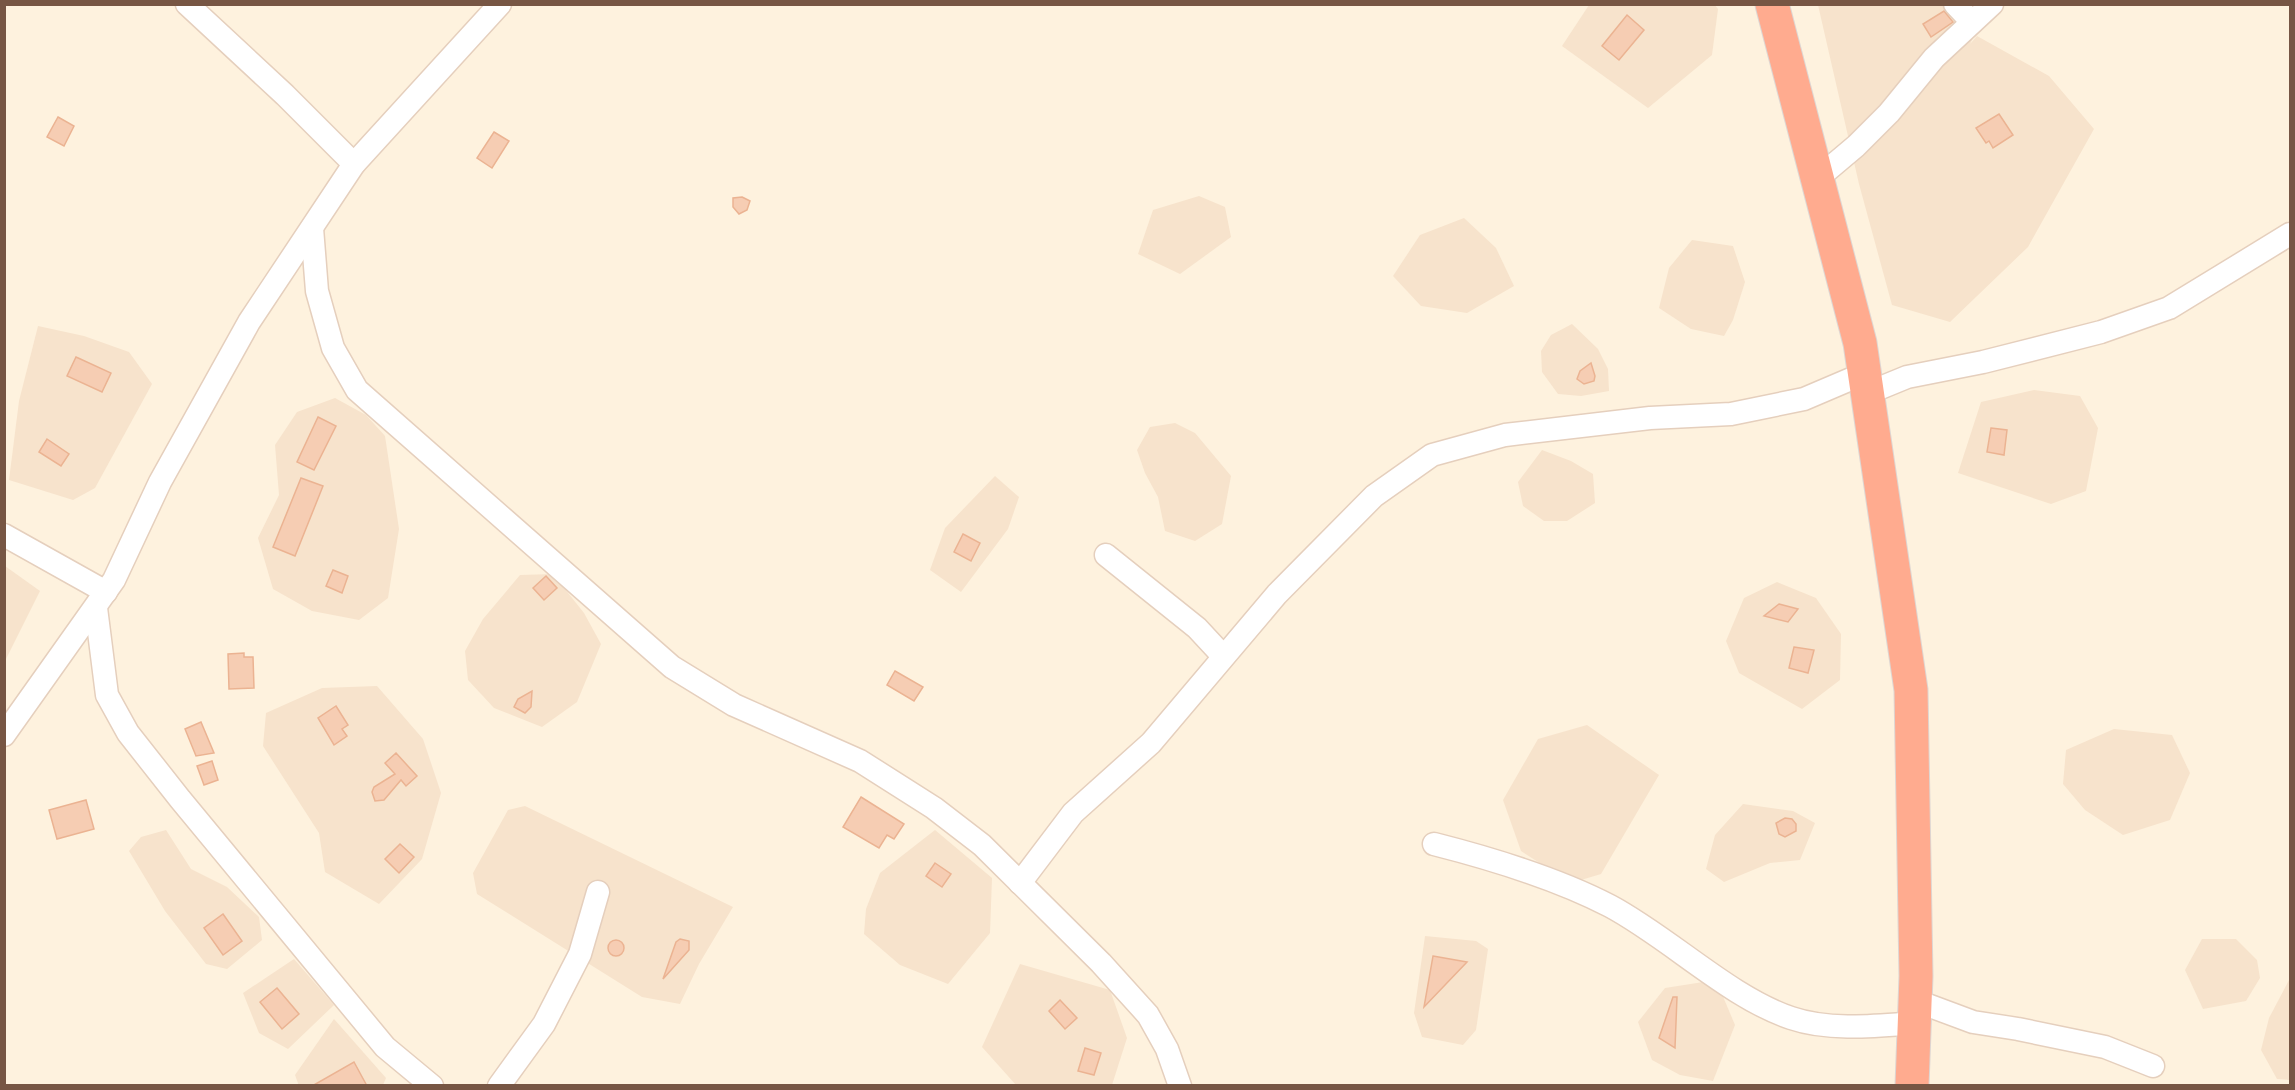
<svg xmlns="http://www.w3.org/2000/svg" width="2295" height="1090" viewBox="0 0 2295 1090" font-family="Commissioner,sans-serif">
	<rect width="100%" height="100%" fill="#fef2de"/>
	<!-- residential -->
	<g fill="#f7e3cc">
		<polygon points="1714,4 1718,9 1712,55 1648,108 1562,46 1589,5"/>
		<polygon points="1818,5 1987,5 1989,7 1970,44 1977,36 2049,76 2094,129 2028,247 1950,322 1892,305 1859,184"/>
		<polygon points="1199,196 1225,207 1231,237 1180,274 1138,254 1153,210"/>
		<polygon points="1464,218 1496,248 1514,286 1467,313 1421,306 1393,276 1420,235"/>
		<polygon points="1692,240 1733,246 1745,282 1733,320 1724,336 1691,329 1659,308 1669,268"/>
		<polygon points="1572,324 1598,349 1608,369 1609,391 1581,396 1558,394 1542,372 1541,351 1551,335"/>
		<polygon points="38,326 84,336 129,352 152,384 95,488 73,500 9,480 19,401"/>
		<polygon points="2034,390 2080,396 2098,428 2086,491 2051,504 1958,473 1981,402"/>
		<polygon points="335,398 366,415 385,436 399,529 388,598 359,620 312,611 273,589 258,538 279,495 275,445 297,412"/>
		<polygon points="1175,423 1195,433 1231,476 1222,524 1195,541 1165,531 1158,497 1145,473 1137,450 1150,427"/>
		<polygon points="1542,450 1571,461 1593,474 1595,503 1567,521 1544,521 1523,506 1518,482"/>
		<polygon points="995,476 1019,497 1008,529 961,592 930,570 945,528"/>
		<polygon points="5,566 40,591 5,661"/>
		<polygon points="553,574 584,613 601,644 577,702 542,727 494,708 468,680 465,651 483,619 520,575"/>
		<polygon points="1777,582 1816,598 1841,634 1840,680 1802,709 1739,673 1726,641 1744,598"/>
		<polygon points="377,686 423,739 441,793 422,859 379,904 325,872 319,833 263,746 266,713 322,688"/>
		<polygon points="1587,725 1659,775 1601,874 1571,883 1521,851 1503,800 1538,739"/>
		<polygon points="2114,729 2172,735 2190,773 2170,820 2123,835 2085,810 2063,784 2066,750"/>
		<polygon points="1743,804 1793,811 1815,823 1800,860 1770,863 1724,882 1706,869 1715,835"/>
		<polygon points="525,806 733,907 699,964 680,1004 642,997 477,894 473,873 508,810"/>
		<polygon points="166,830 191,869 227,887 259,917 262,940 227,969 206,964 165,911 129,851 141,837"/>
		<polygon points="935,830 992,878 990,933 948,984 900,965 864,934 866,909 880,873"/>
		<polygon points="1425,936 1476,941 1488,949 1476,1030 1463,1045 1422,1037 1414,1013"/>
		<polygon points="2202,939 2236,939 2257,960 2260,978 2246,1001 2203,1009 2185,970"/>
		<polygon points="294,959 334,1005 288,1049 259,1033 243,993"/>
		<polygon points="1020,964 1110,990 1127,1038 1112,1085 1016,1085 982,1047"/>
		<polygon points="1716,980 1735,1025 1713,1081 1680,1075 1652,1060 1638,1022 1665,988"/>
		<polygon points="2289,980 2290,981 2290,1080 2277,1079 2261,1050 2269,1018"/>
		<polygon points="334,1019 386,1078 383,1085 299,1086 295,1075"/>
	</g>
	<!-- building -->
	<g fill="#f6cdb3" stroke="#ebb392" stroke-width="1.5">
		<polygon points="1944,11 1953,22 1931,37 1923,24"/>
		<polygon points="1627,15 1644,30 1619,60 1602,46"/>
		<polygon points="1999,114 2013,135 1993,148 1989,141 1986,143 1976,128"/>
		<polygon points="58,117 74,126 64,146 47,137"/>
		<polygon points="494,132 509,141 492,168 477,158"/>
		<polygon points="742,197 750,201 747,210 739,214 733,207 733,198"/>
		<polygon points="76,357 111,373 102,392 67,376"/>
		<polygon points="1591,363 1595,376 1594,381 1584,384 1577,379 1580,371"/>
		<polygon points="318,417 336,426 314,470 297,462"/>
		<polygon points="1991,428 2007,430 2004,455 1987,452"/>
		<polygon points="47,439 69,454 61,466 39,452"/>
		<polygon points="301,478 323,486 295,556 273,547"/>
		<polygon points="963,534 980,543 971,561 954,552"/>
		<polygon points="333,570 348,576 342,593 326,586"/>
		<polygon points="546,576 557,588 544,600 533,588"/>
		<polygon points="1779,604 1798,609 1788,622 1764,616"/>
		<polygon points="1794,647 1814,650 1808,673 1789,668"/>
		<polygon points="244,653 244,657 253,657 254,688 229,689 228,654"/>
		<polygon points="895,671 923,687 914,701 887,685"/>
		<polygon points="532,691 531,707 525,713 514,707 518,699"/>
		<polygon points="336,706 348,725 342,729 347,736 334,745 318,718"/>
		<polygon points="201,722 214,753 196,756 185,729"/>
		<polygon points="396,753 417,776 406,786 401,780 384,800 375,801 372,792 374,787 395,774 385,763"/>
		<polygon points="212,761 218,780 204,785 197,766"/>
		<polygon points="861,797 904,824 894,839 887,835 879,848 843,827"/>
		<polygon points="86,800 94,829 57,839 49,810"/>
		<polygon points="1785,818 1792,819 1796,824 1796,831 1785,837 1779,834 1776,823"/>
		<polygon points="400,844 414,857 399,873 385,859"/>
		<polygon points="935,863 951,874 942,887 926,876"/>
		<polygon points="223,914 242,941 223,955 204,928"/>
		<polygon points="680,939 689,941 689,950 663,979 676,942"/>
		<circle cx="616" cy="948" r="8"/>
		<polygon points="1433,956 1467,962 1424,1007"/>
		<polygon points="277,988 299,1014 282,1029 260,1002"/>
		<polygon points="1673,997 1677,997 1675,1048 1659,1038"/>
		<polygon points="1060,1000 1077,1018 1065,1029 1049,1011"/>
		<polygon points="1085,1048 1101,1053 1094,1075 1078,1071"/>
		<polygon points="354,1062 367,1086 312,1086"/>
	</g>
	<g fill="none" stroke-linecap="round" stroke-linejoin="round">
		<defs>
			<g id="minor">
				<polyline points="187,4 285,95 354,164"/>
				<polyline points="1955,4 1972,22"/>
				<polyline points="1818,178 1856,146 1889,113 1934,58 1992,4"/>
				<polyline points="312,228 317,291 333,348 357,390 672,667 734,705 860,761 934,808 982,845 1101,963 1148,1015 1167,1049 1180,1086"/>
				<polyline points="1868,393 1907,377 1983,362 2101,332 2169,308 2290,234"/>
				<polyline points="4,535 106,592"/>
				<polyline points="1106,555 1197,628 1223,656"/>
				<polyline points="96,608 107,695 128,733 180,799 385,1047 432,1086"/>
				<polyline points="4,735 114,580 160,482 249,322 354,164 500,4"/>
				<path d="M1434,844c59,15 122,34 176,62 60,32 119,91 181,112 38,13 84,8 122,5"/>
				<polyline points="1020,883 1073,813 1151,743 1277,594 1374,496 1432,455 1505,435 1650,418 1731,414 1804,399 1865,373"/>
				<polyline points="1914,1000 1973,1022 2018,1029 2105,1047 2153,1066"/>
				<polyline points="499,1086 544,1024 580,954 598,892"/>
			</g>
			<polyline id="highway" points="1772,4 1860,343 1911,690 1916,976 1912,1086"/>
		</defs>
		<!-- minor casing -->
		<use href="#minor" stroke="#e5cfbd" stroke-width="25"/>
		<!-- highway casing -->
		<use href="#highway" stroke="#ded6d2" stroke-width="35"/>
		<!-- minor -->
		<use href="#minor" stroke="#fff" stroke-width="22"/>
		<!-- highway -->
		<use href="#highway" stroke="#ffab8f" stroke-width="33"/>
	</g>
	<!-- border -->
	<rect width="2295" height="1090" fill="none" stroke="#775644" stroke-width="12"/>
</svg>
